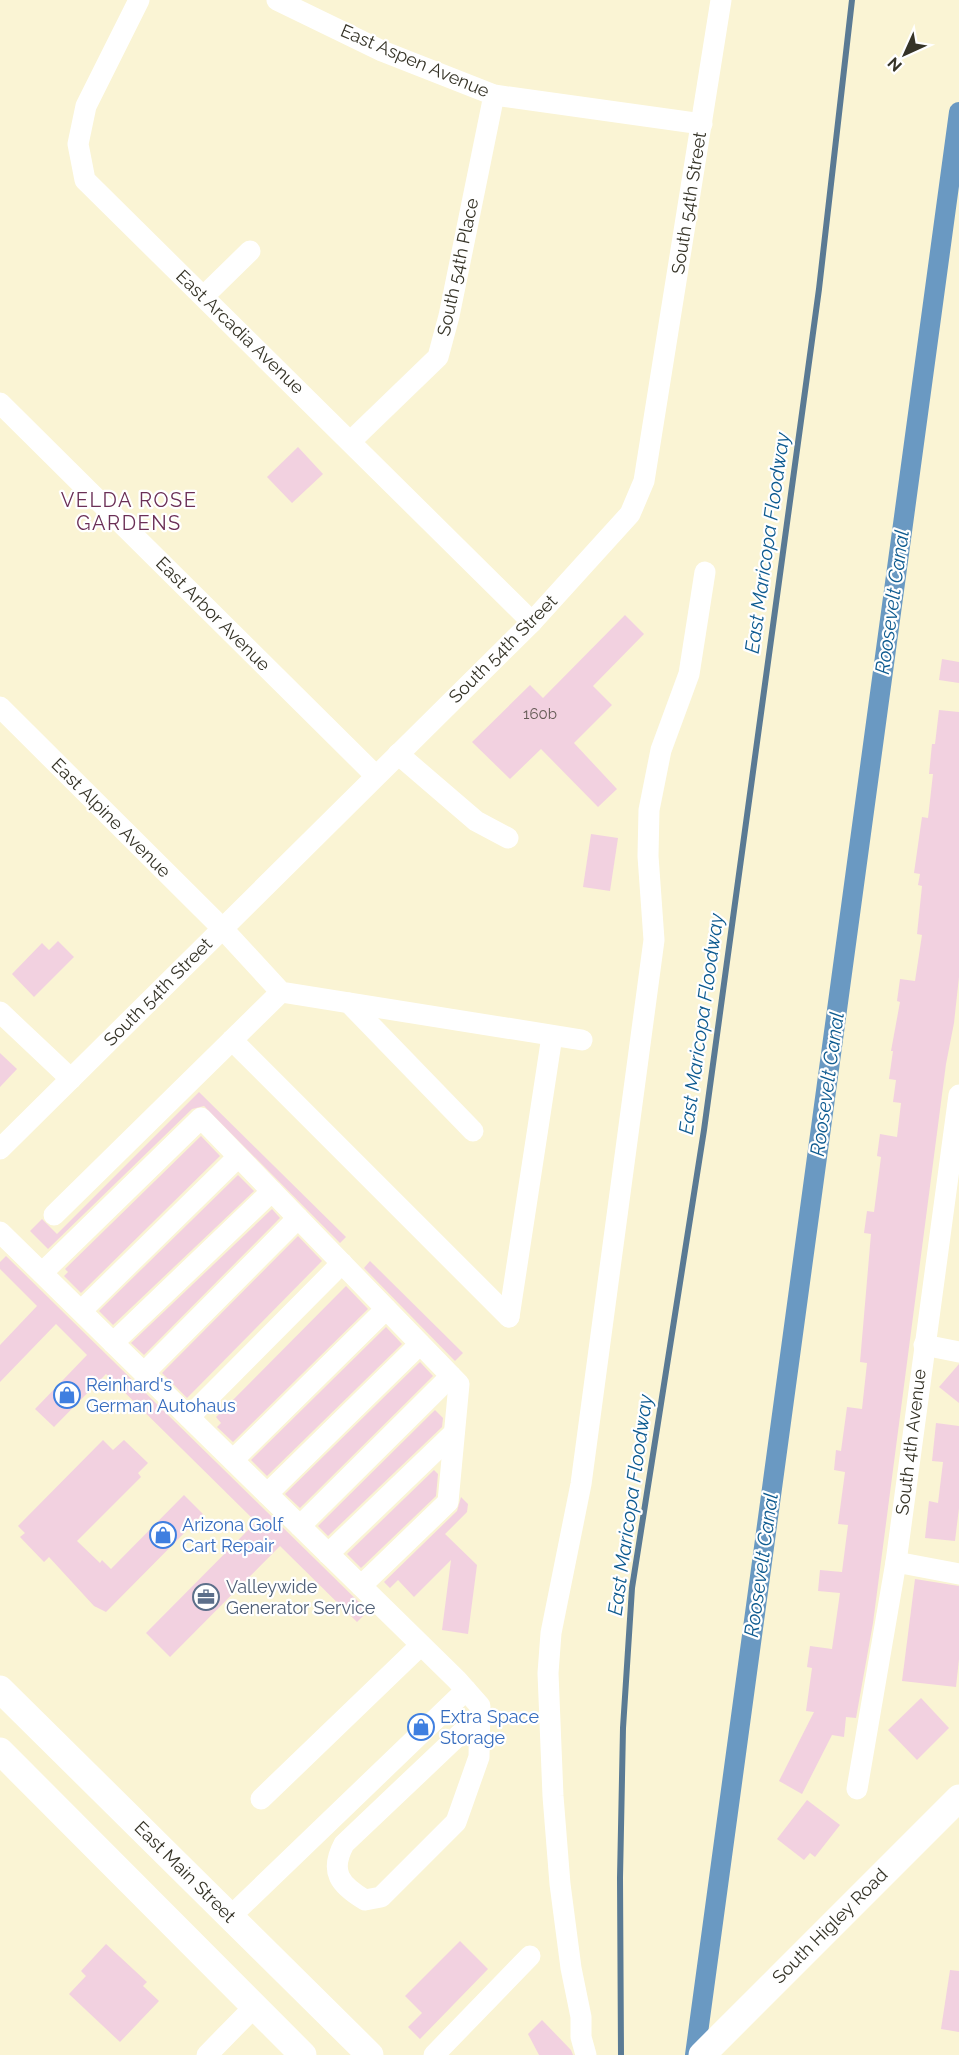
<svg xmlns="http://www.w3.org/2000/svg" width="959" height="2055" viewBox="0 0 959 2055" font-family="Raleway,sans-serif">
	<rect width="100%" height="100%" fill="#faf4d4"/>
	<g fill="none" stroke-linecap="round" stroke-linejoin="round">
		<!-- stream -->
		<polyline stroke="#5a7a94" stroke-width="6" points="621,2055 620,1878 623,1728 632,1588 704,1130 819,289 852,0"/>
		<!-- canal -->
		<polyline stroke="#6a99c2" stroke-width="20" points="695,2055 959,112"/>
	</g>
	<!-- building -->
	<g fill="#f2d1e0">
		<polygon points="298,447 323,474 292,503 267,477"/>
		<polygon points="625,615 644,634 593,686 612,705 574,743 617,789 598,807 541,749 510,779 472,742 530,685 543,698"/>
		<polygon points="942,659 959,662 959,683 939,680"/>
		<polygon points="939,710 959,712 959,977 954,1023 946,1064 873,1623 856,1718 846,1717 844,1737 832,1735 802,1794 779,1781 814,1712 806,1711 812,1668 807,1667 810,1646 832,1649 840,1593 818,1591 820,1570 842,1572 848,1525 838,1524 845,1472 834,1470 836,1450 841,1451 847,1407 862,1409 867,1363 860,1362 871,1234 864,1233 867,1211 874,1212 881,1157 877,1156 880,1134 897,1137 901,1103 893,1102 896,1080 889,1079 893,1051 891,1051 900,1002 897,1001 900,979 915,981 922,935 917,934 922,886 918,885 920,874 914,873 922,817 928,818 933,774 929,774 932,744 935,744"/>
		<polygon points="591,834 618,838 610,891 583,887"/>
		<polygon points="58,941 74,957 34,997 12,974 42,943 49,950"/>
		<polygon points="0,1053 17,1069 0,1087"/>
		<polygon points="199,1092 346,1237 340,1243 204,1106 192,1109 48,1249 30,1231 42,1219 57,1234"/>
		<polygon points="201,1136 220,1156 81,1293 64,1276 68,1272 65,1269"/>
		<polygon points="238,1175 254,1191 113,1325 99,1311"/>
		<polygon points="272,1209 280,1218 144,1355 131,1343"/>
		<polygon points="298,1236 322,1261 187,1398 162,1373"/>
		<polygon points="6,1256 368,1611 357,1622 280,1546 170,1657 146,1633 256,1522 106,1374 54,1427 35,1409 87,1355 56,1324 0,1382 0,1345 37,1306 0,1269 0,1262"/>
		<polygon points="370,1261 463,1353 455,1361 364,1268"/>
		<polygon points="346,1286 368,1309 233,1442 217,1427 221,1423 216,1417"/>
		<polygon points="386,1327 402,1344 267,1476 251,1460"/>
		<polygon points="420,1362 433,1376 300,1508 285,1494"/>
		<polygon points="959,1364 959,1403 939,1387"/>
		<polygon points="435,1410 443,1418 442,1427 328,1536 318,1526"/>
		<polygon points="936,1423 959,1426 959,1508 955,1541 925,1538 929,1501 938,1503 943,1462 932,1461"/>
		<polygon points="103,1440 113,1450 124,1440 148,1463 138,1473 141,1477 77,1541 100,1563 102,1560 111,1569 184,1495 203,1514 106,1612 94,1606 49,1557 44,1562 20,1537 25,1533 18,1526"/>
		<polygon points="434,1470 438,1474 436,1496 361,1568 347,1554"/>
		<polygon points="461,1497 468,1504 467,1512 445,1534 477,1565 468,1634 442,1630 451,1560 414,1597 398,1580 390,1588 384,1582 457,1511"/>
		<polygon points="915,1579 959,1586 959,1659 956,1687 902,1681"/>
		<polygon points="921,1698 949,1728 917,1760 888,1730"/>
		<polygon points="807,1800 840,1825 815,1857 810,1853 804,1860 777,1839"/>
		<polygon points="460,1941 488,1969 420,2039 408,2027 422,2013 405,1996"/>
		<polygon points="106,1944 147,1982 143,1986 159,2001 120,2042 69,1994 86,1976 81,1971"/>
		<polygon points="950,1970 959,1971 959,2032 941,2029"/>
		<polygon points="542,2020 571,2050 573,2055 539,2055 528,2034"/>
	</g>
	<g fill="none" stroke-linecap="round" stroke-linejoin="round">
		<!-- minor -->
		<g stroke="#fff" stroke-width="21">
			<polyline points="139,0 86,106 78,144 85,180 532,622"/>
			<polyline points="277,0 382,51 494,95 702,124"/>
			<polyline points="204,296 250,251"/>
			<polyline points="0,403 375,775"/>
			<polyline points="351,441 438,357 449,316 494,95"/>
			<polyline points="0,707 222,928 281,992 582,1040"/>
			<polyline points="398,754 476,821 508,838"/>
			<polyline points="349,1003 473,1131"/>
			<polyline points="0,1012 71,1079"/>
			<polyline points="232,1040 509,1317"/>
			<polyline points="0,1149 532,622 630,514 644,481 721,0"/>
			<polyline points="54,1215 281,992"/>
			<path d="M0,1232l457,448 23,26 -1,51 -23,65 -75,75 -16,3c-25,-15 -36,-28 -21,-56l117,-111 19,-10"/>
			<polyline points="42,1273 201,1118 459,1384 448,1502 361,1586"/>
			<polyline points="81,1311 238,1157"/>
			<polyline points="509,1317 552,1036"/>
			<polyline points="113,1343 272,1191"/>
			<polyline points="924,1345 959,1352"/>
			<polyline points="144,1373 298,1218"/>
			<polyline points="189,1417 342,1263"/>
			<polyline points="233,1460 386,1309"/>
			<polyline points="267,1494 420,1344"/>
			<polyline points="300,1526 451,1376"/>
			<polyline points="328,1554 454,1433"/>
			<polyline points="896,1562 959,1574"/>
			<polyline points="857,1789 896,1562 959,1095"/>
			<polyline points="261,1799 421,1645"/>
			<polyline points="231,1916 466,1690"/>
			<polyline points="207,2055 254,2007"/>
			<polyline points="434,2055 530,1956"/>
			<polyline points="586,2055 581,2037 581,2017 571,1968 560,1884 553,1796 548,1673 551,1633 581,1484 654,940 648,856 649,810 661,750 689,674 705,572"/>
		</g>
		<!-- major -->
		<g stroke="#fff" stroke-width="27">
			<polyline points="0,1689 370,2055"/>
			<polyline points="0,1751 303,2055"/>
			<polyline points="702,2055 959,1798"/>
		</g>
	</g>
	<!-- icons -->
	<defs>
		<symbol id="shop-ring" viewBox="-11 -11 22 22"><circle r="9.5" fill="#fff" stroke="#3f7fe0" stroke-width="1.5"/><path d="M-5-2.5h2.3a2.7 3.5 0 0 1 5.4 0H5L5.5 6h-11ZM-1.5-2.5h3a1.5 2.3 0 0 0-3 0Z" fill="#3f7fe0"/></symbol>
		<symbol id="office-ring" viewBox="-11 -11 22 22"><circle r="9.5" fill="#fff" stroke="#5c6f8a" stroke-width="1.5"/><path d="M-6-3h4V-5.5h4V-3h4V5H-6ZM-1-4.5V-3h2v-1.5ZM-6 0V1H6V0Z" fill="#5c6f8a"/></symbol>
	</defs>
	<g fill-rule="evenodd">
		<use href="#shop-ring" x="52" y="1380" width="30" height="30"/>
		<use href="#shop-ring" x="148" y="1520" width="30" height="30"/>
		<use href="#office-ring" x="191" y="1582" width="30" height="30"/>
		<use href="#shop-ring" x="406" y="1712" width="30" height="30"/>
	</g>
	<g text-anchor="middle" stroke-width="4.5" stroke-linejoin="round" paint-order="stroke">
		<!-- number labels -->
		<g font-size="15" fill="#645a55">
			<text x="540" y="719">160b</text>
		</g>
		<!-- street labels -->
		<g font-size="18" fill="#353327" stroke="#fff">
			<text transform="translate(415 61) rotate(23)" y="6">East Aspen Avenue</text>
			<text transform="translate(689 203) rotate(-81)" y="6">South 54th Street</text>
			<text transform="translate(458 267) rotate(-78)" y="6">South 54th Place</text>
			<text transform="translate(240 332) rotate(44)" y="6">East Arcadia Avenue</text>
			<text transform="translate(213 614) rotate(45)" y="6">East Arbor Avenue</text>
			<text transform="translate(503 649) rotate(-45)" y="6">South 54th Street</text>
			<text transform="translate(111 818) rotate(45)" y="6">East Alpine Avenue</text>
			<text transform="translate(158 992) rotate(-45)" y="6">South 54th Street</text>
			<text transform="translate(911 1442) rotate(-83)" y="6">South 4th Avenue</text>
			<text transform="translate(185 1872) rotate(45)" y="6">East Main Street</text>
			<text transform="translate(830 1926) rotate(-45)" y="6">South Higley Road</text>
		</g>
		<!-- shop labels -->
		<g font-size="18" fill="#366cbe" stroke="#fff" text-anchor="start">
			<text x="86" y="1391">Reinhard's<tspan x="86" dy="21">German Autohaus</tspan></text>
			<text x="182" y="1531">Arizona Golf<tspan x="182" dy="21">Cart Repair</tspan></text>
			<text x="440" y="1723">Extra Space<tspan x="440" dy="21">Storage</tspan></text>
		</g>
		<!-- service labels -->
		<g font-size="18" fill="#4e5e75" stroke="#fff" text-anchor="start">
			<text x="226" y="1593">Valleywide<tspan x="226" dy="21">Generator Service</tspan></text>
		</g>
		<!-- neighbourhood labels -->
		<g font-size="20" letter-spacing="1.5" fill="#6b2f56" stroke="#fff">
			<text x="129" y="507">VELDA ROSE<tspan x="129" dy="23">GARDENS</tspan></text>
		</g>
		<!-- water labels -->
		<g font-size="20" font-style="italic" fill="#0e5b90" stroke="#fff">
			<text transform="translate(767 543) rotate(-82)" y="7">East Maricopa Floodway</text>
			<text transform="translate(892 602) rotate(-82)" y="7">Roosevelt Canal</text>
			<text transform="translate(701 1024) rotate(-82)" y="7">East Maricopa Floodway</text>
			<text transform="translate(827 1084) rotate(-82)" y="7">Roosevelt Canal</text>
			<text transform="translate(630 1505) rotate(-82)" y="7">East Maricopa Floodway</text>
			<text transform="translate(761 1565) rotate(-82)" y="7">Roosevelt Canal</text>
		</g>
	</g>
	<!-- north arrow -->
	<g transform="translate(905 54) rotate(225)" stroke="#ffffff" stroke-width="4.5" paint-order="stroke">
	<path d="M0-4.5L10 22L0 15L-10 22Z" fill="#353327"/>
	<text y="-9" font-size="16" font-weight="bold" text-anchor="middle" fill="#353327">N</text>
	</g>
</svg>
